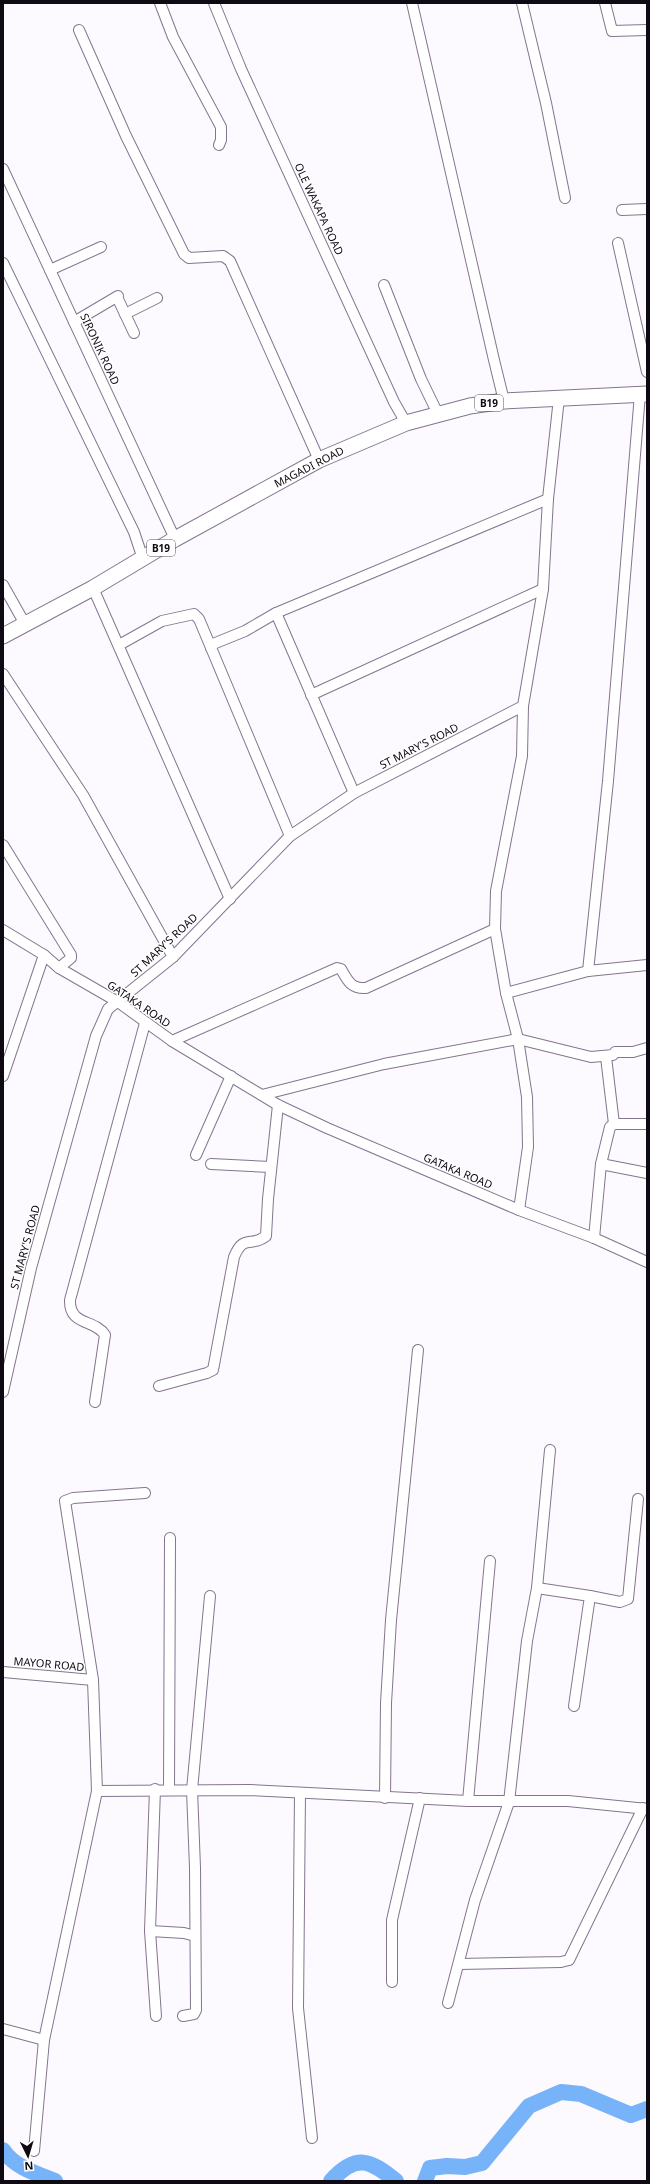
<svg xmlns="http://www.w3.org/2000/svg" width="650" height="2184" viewBox="0 0 650 2184" font-family="'Noto Sans',sans-serif">
	<rect width="100%" height="100%" fill="#fcf9ff"/>
	<g fill="none" stroke-linecap="round" stroke-linejoin="round">
		<!-- river -->
		<g stroke="#77b3f8" stroke-width="16">
			<path d="M3,2150c11,17 34,24 52,31"/>
			<path d="M331,2181c25,-28 39,-21 65,0"/>
			<polyline points="425,2181 430,2168 447,2166 465,2167 482,2163 529,2106 561,2092 581,2094 631,2115 647,2109"/>
		</g>
		<defs>
			<g id="minor">
				<polyline points="160,3 173,37 221,127 221,140 219,145"/>
				<polyline points="214,3 241,69 394,402 406,423"/>
				<polyline points="412,3 494,360 504,401"/>
				<polyline points="522,3 546,103 565,198"/>
				<polyline points="605,3 612,31 647,30"/>
				<polyline points="79,30 126,136 184,254 189,258 223,256 230,261 319,460"/>
				<polyline points="3,169 175,539"/>
				<polyline points="622,210 647,209"/>
				<polyline points="618,243 647,372"/>
				<polyline points="3,263 134,532 143,559"/>
				<polyline points="50,270 101,247"/>
				<polyline points="384,285 421,379 438,414"/>
				<polyline points="117,297 134,333"/>
				<polyline points="125,314 157,298"/>
				<polyline points="74,322 118,296"/>
				<polyline points="3,585 25,624"/>
				<polyline points="93,588 230,899"/>
				<polyline points="276,613 354,793"/>
				<polyline points="119,645 162,621 194,614 199,619 290,836"/>
				<polyline points="211,648 213,644 245,631 276,613 548,499"/>
				<polyline points="3,674 83,795 173,957"/>
				<polyline points="311,695 543,589"/>
				<polyline points="3,845 71,955 71,958 59,968"/>
				<polyline points="3,930 44,955 59,968 118,1002 172,1041 278,1105 327,1128 519,1210 594,1238 647,1262"/>
				<polyline points="588,971 608,781 640,394"/>
				<polyline points="506,993 588,971 647,965"/>
				<path d="M172,1041l165,-73 4,1c7,12 10,20 25,19l129,-59"/>
				<polyline points="606,1057 614,1124"/>
				<polyline points="3,1076 44,955"/>
				<polyline points="262,1095 384,1064 518,1039 591,1057 613,1055 615,1052 633,1052 647,1048"/>
				<polyline points="196,1155 231,1076"/>
				<polyline points="211,1164 271,1167"/>
				<polyline points="601,1164 647,1173"/>
				<polyline points="519,1210 528,1147 527,1097 518,1039 506,993 495,929 496,891 522,756 523,706 543,589 548,499 559,398"/>
				<polyline points="594,1238 601,1164 610,1127 614,1124 647,1124"/>
				<path d="M159,1386l48,-13 6,-3 21,-113c10,-24 17,-9 32,-21l2,-37 10,-94"/>
				<polyline points="3,1392 31,1268 96,1036 108,1009 173,957 290,836 354,793 523,706"/>
				<path d="M95,1402l10,-67c-10,-16 -36,-9 -35,-35l75,-277"/>
				<polyline points="537,1588 590,1596 574,1706"/>
				<polyline points="590,1596 620,1602 628,1599 638,1499"/>
				<polyline points="3,1672 93,1680"/>
				<polyline points="155,1789 150,1931 156,2016"/>
				<polyline points="169,1790 170,1538"/>
				<polyline points="97,1791 250,1790 468,1801 568,1801 647,1809"/>
				<polyline points="300,1793 298,2008 312,2138"/>
				<polyline points="385,1798 386,1703 391,1620 418,1350"/>
				<polyline points="468,1801 490,1561"/>
				<polyline points="150,1931 184,1933 195,1936"/>
				<polyline points="459,1964 561,1962 569,1960 643,1808"/>
				<polyline points="392,1982 392,1920 420,1798"/>
				<polyline points="448,2003 475,1900 509,1802 527,1641 537,1588 550,1450"/>
				<polyline points="183,2016 194,2014 196,2010 195,1868 192,1790 210,1596"/>
				<polyline points="3,2029 44,2040"/>
				<polyline points="34,2151 44,2040 97,1791 93,1680 65,1501 73,1498 145,1493"/>
			</g>
			<polyline id="highway" points="3,636 93,588 175,539 319,460 406,423 470,406 504,401 647,394"/>
		</defs>
		<!-- minor casing -->
		<use href="#minor" stroke="#84758f" stroke-width="12"/>
		<!-- highway casing -->
		<use href="#highway" stroke="#84758f" stroke-width="17"/>
		<!-- minor -->
		<use href="#minor" stroke="#fff" stroke-width="10"/>
		<!-- highway -->
		<use href="#highway" stroke="#fff" stroke-width="15"/>
	</g>
	<g text-anchor="middle" stroke-width="3" stroke-linejoin="round" paint-order="stroke">
		<!-- shield labels -->
		<g fill="#fff" stroke="#565359" stroke-width="1">
			<rect x="475" y="395" width="28" height="16" rx="3"/>
			<rect x="147" y="540" width="28" height="16" rx="3"/>
		</g>
		<g font-size="10" font-weight="bold" fill="#0e0912">
			<text x="489" y="407">B19</text>
			<text x="161" y="552">B19</text>
		</g>
		<!-- street labels -->
		<g font-size="11" fill="#0e0912" stroke="#fff">
			<text transform="translate(319 209) rotate(65)" y="4">OLE WAKAPA ROAD</text>
			<text transform="translate(100 349) rotate(65)" y="4">SIRONIK ROAD</text>
			<text transform="translate(309 467) rotate(-27)" y="4">MAGADI ROAD</text>
			<text transform="translate(419 746) rotate(-27)" y="4">ST MARY'S ROAD</text>
			<text transform="translate(164 945) rotate(-43)" y="4">ST MARY'S ROAD</text>
			<text transform="translate(139 1004) rotate(34)" y="4">GATAKA ROAD</text>
			<text transform="translate(458 1171) rotate(23)" y="4">GATAKA ROAD</text>
			<text transform="translate(25 1247) rotate(-75)" y="4">ST MARY'S ROAD</text>
			<text transform="translate(49 1664) rotate(5)" y="4">MAYOR ROAD</text>
		</g>
	</g>
	<!-- border -->
	<rect width="650" height="2184" fill="none" stroke="#0e0912" stroke-width="8"/>
	<!-- north arrow -->
	<g transform="translate(28 2156) rotate(175)" stroke="#ffffff" stroke-width="3" paint-order="stroke">
	<path d="M0-3L7 15L0 10L-7 15Z" fill="#0e0912"/>
	<text y="-6" font-size="11" font-weight="bold" text-anchor="middle" fill="#0e0912">N</text>
	</g>
</svg>
